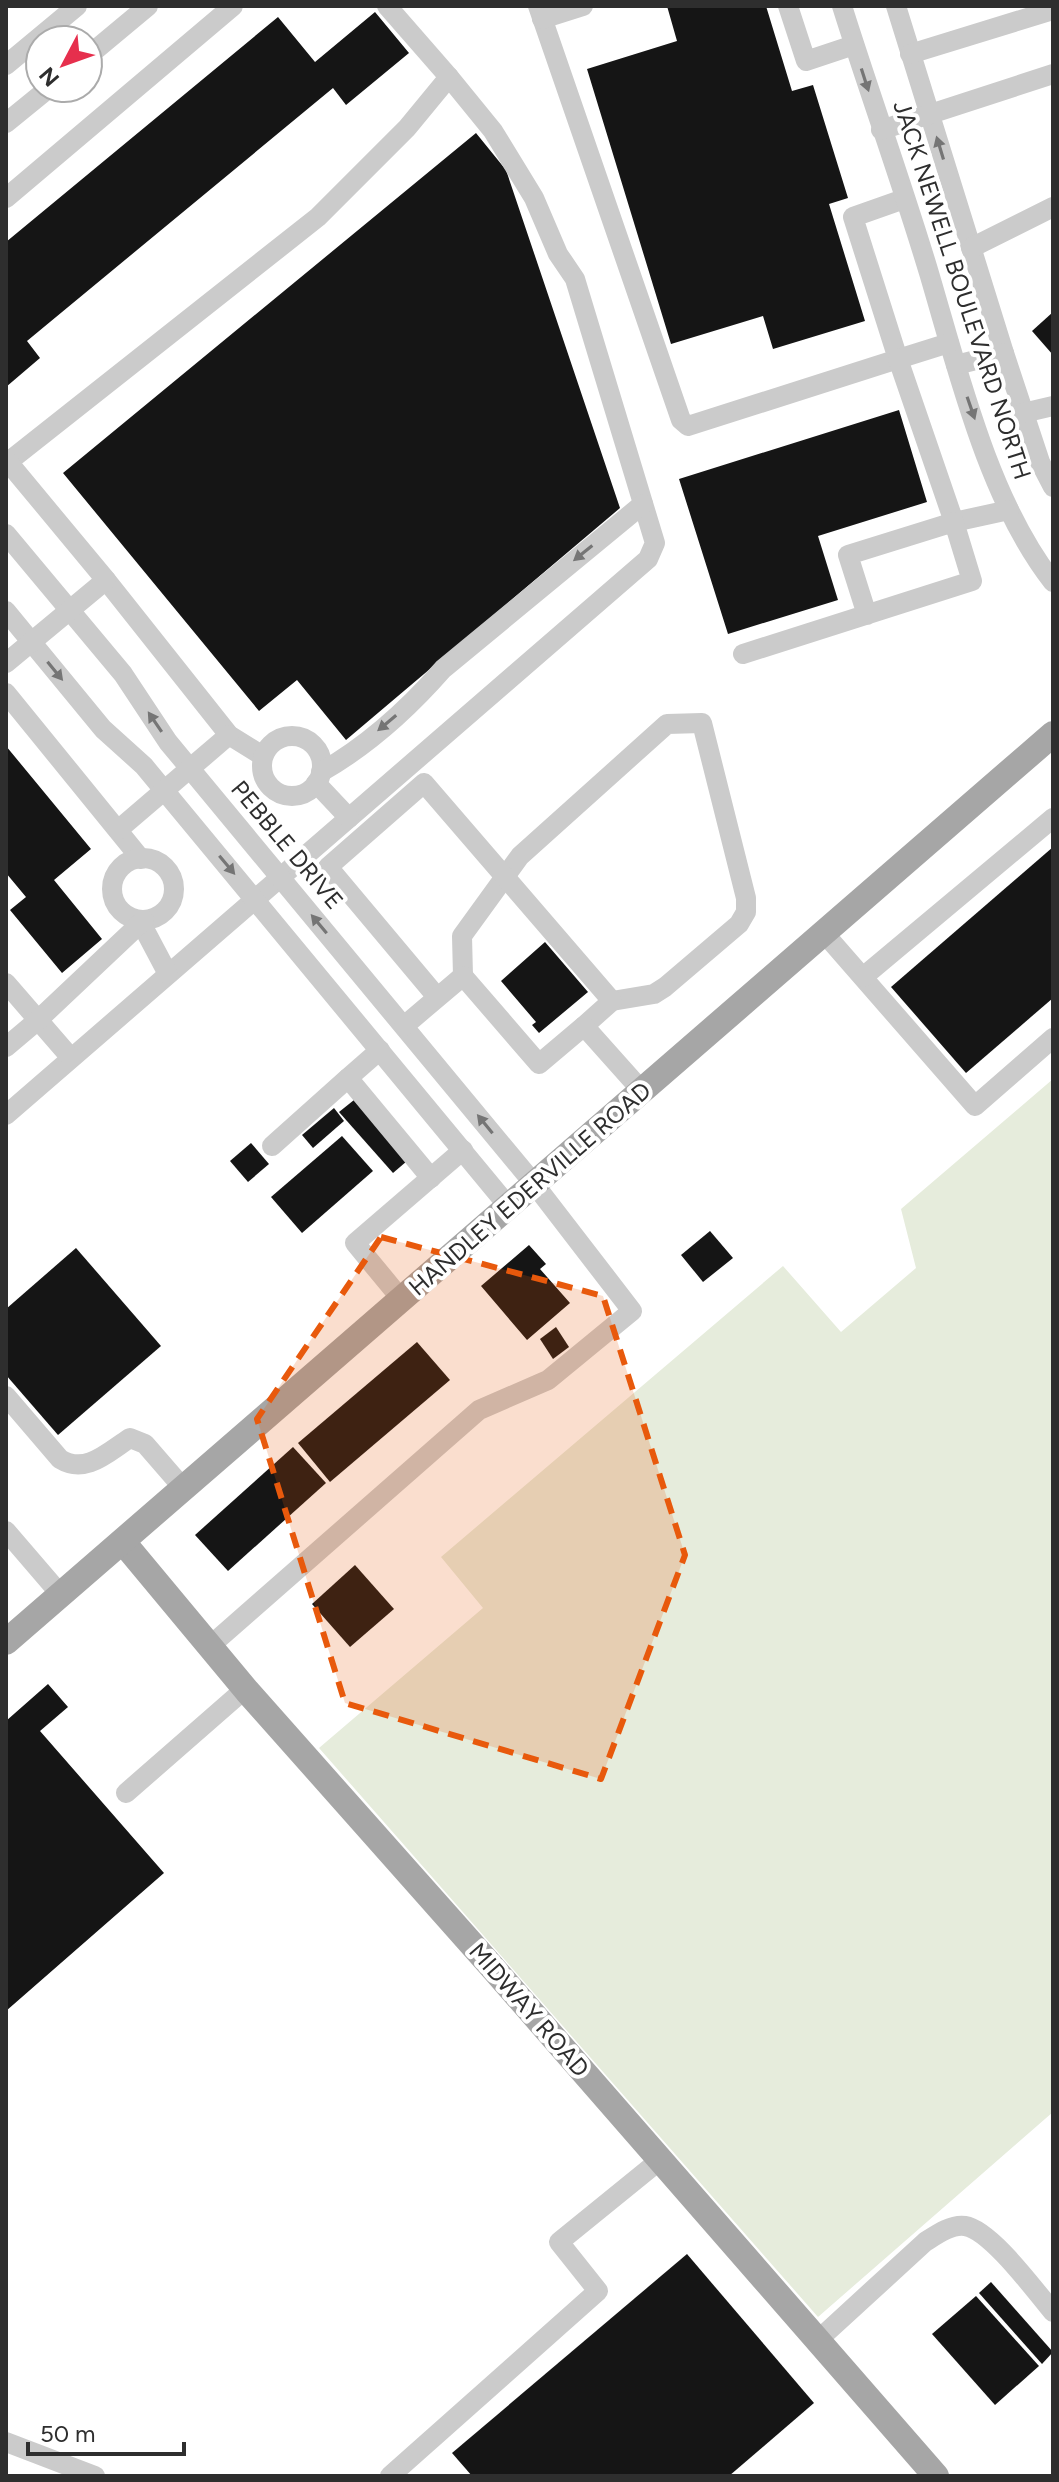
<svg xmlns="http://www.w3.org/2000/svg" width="1059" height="2482" viewBox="0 0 1059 2482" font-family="Figtree,sans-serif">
	<rect width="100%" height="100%" fill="#fff"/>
	<!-- green -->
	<polygon fill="#e6ecdc" points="1053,1079 1053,2112 818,2317 319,1748 483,1608 441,1557 783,1266 841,1332 916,1268 901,1209"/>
	<!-- building -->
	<g fill="#151515">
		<polygon points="667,6 766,6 792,91 813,85 848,198 829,204 865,321 773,349 763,316 671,344 587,69 677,41"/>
		<polygon points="375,12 409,53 346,105 333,88 27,341 40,358 6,387 6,242 278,17 315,62"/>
		<polygon points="476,133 506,170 620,508 346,740 297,680 259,711 63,473"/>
		<polygon points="1053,312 1053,355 1032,331"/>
		<polygon points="899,410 927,502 818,536 838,600 728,634 679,479"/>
		<polygon points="6,746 91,849 54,880 102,939 62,973 10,910 26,897 6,873"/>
		<polygon points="1053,847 1053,998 966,1073 891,987"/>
		<polygon points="545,942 588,992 539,1033 532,1025 536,1022 501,981"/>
		<polygon points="354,1100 407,1161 393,1173 339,1112"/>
		<polygon points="334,1108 344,1121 313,1148 302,1135"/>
		<polygon points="342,1136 373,1171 302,1233 271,1197"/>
		<polygon points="251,1143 269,1164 248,1182 230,1161"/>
		<polygon points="710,1231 733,1258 703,1282 681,1255"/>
		<polygon points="529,1245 546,1264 540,1269 570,1303 527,1340 481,1286"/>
		<polygon points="76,1248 161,1346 58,1435 6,1375 6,1309"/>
		<polygon points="556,1327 569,1347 553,1359 540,1339"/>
		<polygon points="417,1342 450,1380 330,1482 298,1443"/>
		<polygon points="293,1447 326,1483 228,1571 195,1535"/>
		<polygon points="355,1565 394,1609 350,1647 312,1604"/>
		<polygon points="48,1684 68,1707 40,1731 164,1873 6,2011 6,1721"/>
		<polygon points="687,2254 814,2403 729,2476 472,2476 452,2453"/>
		<polygon points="991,2282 1053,2352 1042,2364 979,2293"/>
		<polygon points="976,2296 1039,2366 995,2405 932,2334"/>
	</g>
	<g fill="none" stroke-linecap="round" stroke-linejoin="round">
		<!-- minor -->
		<g stroke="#cbcbcb" stroke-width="20">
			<polyline points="387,6 449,77"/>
			<polyline points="538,6 681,420 688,426 898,359 853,217 904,199"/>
			<polyline points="788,6 806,61 854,45"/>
			<path d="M842,6c28,89 60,177 87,267 29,98 60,228 124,309"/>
			<polyline points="896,6 1004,353 1040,462 1053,487"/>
			<polyline points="542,19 583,6"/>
			<polyline points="910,54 1053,10"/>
			<polyline points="88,56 148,6"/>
			<polyline points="6,65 77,6"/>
			<polyline points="6,123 49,88"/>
			<polyline points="881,130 1053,74"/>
			<polyline points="6,198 233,6"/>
			<polyline points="971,248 1053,207"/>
			<polyline points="949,343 898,359 954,522 1009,510"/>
			<polyline points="956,365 1004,353"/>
			<polyline points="1023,413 1053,406"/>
			<polyline points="6,460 8,462 318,217 407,128 449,77 493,131 534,198 558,254 575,279 655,543 648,559 6,1115"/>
			<polyline points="6,534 123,674 168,742 535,1185 632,1311 548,1380 479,1410 210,1646"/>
			<polyline points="106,580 229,735 263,756"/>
			<polyline points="6,611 103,729 144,766 509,1207"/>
			<polyline points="743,654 972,581 954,522 848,555 867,615"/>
			<polyline points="6,663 106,580 8,462"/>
			<polyline points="6,693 141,859"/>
			<circle cx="292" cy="766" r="30"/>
			<path d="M321,772c46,-26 87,-63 122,-103l200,-165"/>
			<polyline points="316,783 349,818"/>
			<polyline points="118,830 229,735"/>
			<circle cx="143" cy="889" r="31"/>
			<polyline points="141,923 168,974"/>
			<polyline points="824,933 975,1106 1053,1038"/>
			<polyline points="463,976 462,936 520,856 667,724 702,723 746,898 746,912 739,924 665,987 654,994 612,1001"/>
			<polyline points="863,977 1053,818"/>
			<polyline points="6,983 71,1058"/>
			<polyline points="437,997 328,867 424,783 612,1001 584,1026"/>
			<polyline points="404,1026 463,976 539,1064 584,1026 642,1091"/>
			<polyline points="6,1047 38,1020 144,920"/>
			<polyline points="348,1078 380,1050"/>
			<polyline points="272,1146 348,1078 431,1178"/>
			<polyline points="402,1300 355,1243 463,1150"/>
			<path d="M6,1396l54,63c26,16 48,-7 70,-21l15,6 39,45"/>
			<polyline points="6,1531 61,1595"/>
			<polyline points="126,1793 245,1689"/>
			<path d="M817,2341l108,-99c11,-7 26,-18 40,-16 26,4 71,66 88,86"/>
			<polyline points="6,2442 95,2476"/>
			<polyline points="390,2476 598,2291 559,2242 660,2160"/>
		</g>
		<!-- major -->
		<g stroke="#a6a6a6" stroke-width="26">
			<polyline points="123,1542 247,1691 492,1967 936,2476"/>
			<polyline points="6,1642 1053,734"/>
		</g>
	</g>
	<!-- one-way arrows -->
	<defs><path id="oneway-solid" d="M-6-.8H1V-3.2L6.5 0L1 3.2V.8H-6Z" transform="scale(2)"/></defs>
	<g fill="#757575">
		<use href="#oneway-solid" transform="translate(865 80) rotate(72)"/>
		<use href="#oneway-solid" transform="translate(940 148) rotate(-107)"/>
		<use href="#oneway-solid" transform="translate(971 408) rotate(71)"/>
		<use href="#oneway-solid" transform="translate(583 553) rotate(141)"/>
		<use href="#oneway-solid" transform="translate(55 671) rotate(51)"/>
		<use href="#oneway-solid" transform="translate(155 722) rotate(-124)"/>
		<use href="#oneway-solid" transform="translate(387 723) rotate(140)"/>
		<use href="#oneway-solid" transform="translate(227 865) rotate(50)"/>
		<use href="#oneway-solid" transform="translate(319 924) rotate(-130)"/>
		<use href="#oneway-solid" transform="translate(485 1124) rotate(-129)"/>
	</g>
	<!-- marked area -->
	<path fill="#e8590c" fill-opacity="0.2" stroke="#e8590c" stroke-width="6" stroke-dasharray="16 10" stroke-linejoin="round" d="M381,1237l222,59 82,259 -84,224 -256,-76 -88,-284z"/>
	<g text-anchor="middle" stroke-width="8" stroke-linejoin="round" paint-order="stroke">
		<!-- street labels -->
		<g font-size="24" fill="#2e2e2e" stroke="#fff">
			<text transform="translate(962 290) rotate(72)" y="8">JACK NEWELL BOULEVARD NORTH</text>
			<text transform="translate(287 845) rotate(50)" y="8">PEBBLE DRIVE</text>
			<text transform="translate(530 1189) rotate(-41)" y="8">HANDLEY EDERVILLE ROAD</text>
			<text transform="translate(529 2010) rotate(49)" y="8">MIDWAY ROAD</text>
		</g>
	</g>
	<!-- border -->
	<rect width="1059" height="2482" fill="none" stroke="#2e2e2e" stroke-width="16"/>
	<!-- north arrow -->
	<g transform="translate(64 64) rotate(229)"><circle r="38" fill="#ffffff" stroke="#ababab" stroke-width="2"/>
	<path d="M0-6L14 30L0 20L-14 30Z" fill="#e62f4d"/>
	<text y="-12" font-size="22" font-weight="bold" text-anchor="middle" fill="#2e2e2e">N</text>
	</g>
	<!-- scale -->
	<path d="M28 2442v12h156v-12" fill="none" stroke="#2e2e2e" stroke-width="4"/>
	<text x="40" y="2442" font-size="24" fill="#2e2e2e" stroke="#ffffff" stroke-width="6" paint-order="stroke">50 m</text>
</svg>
